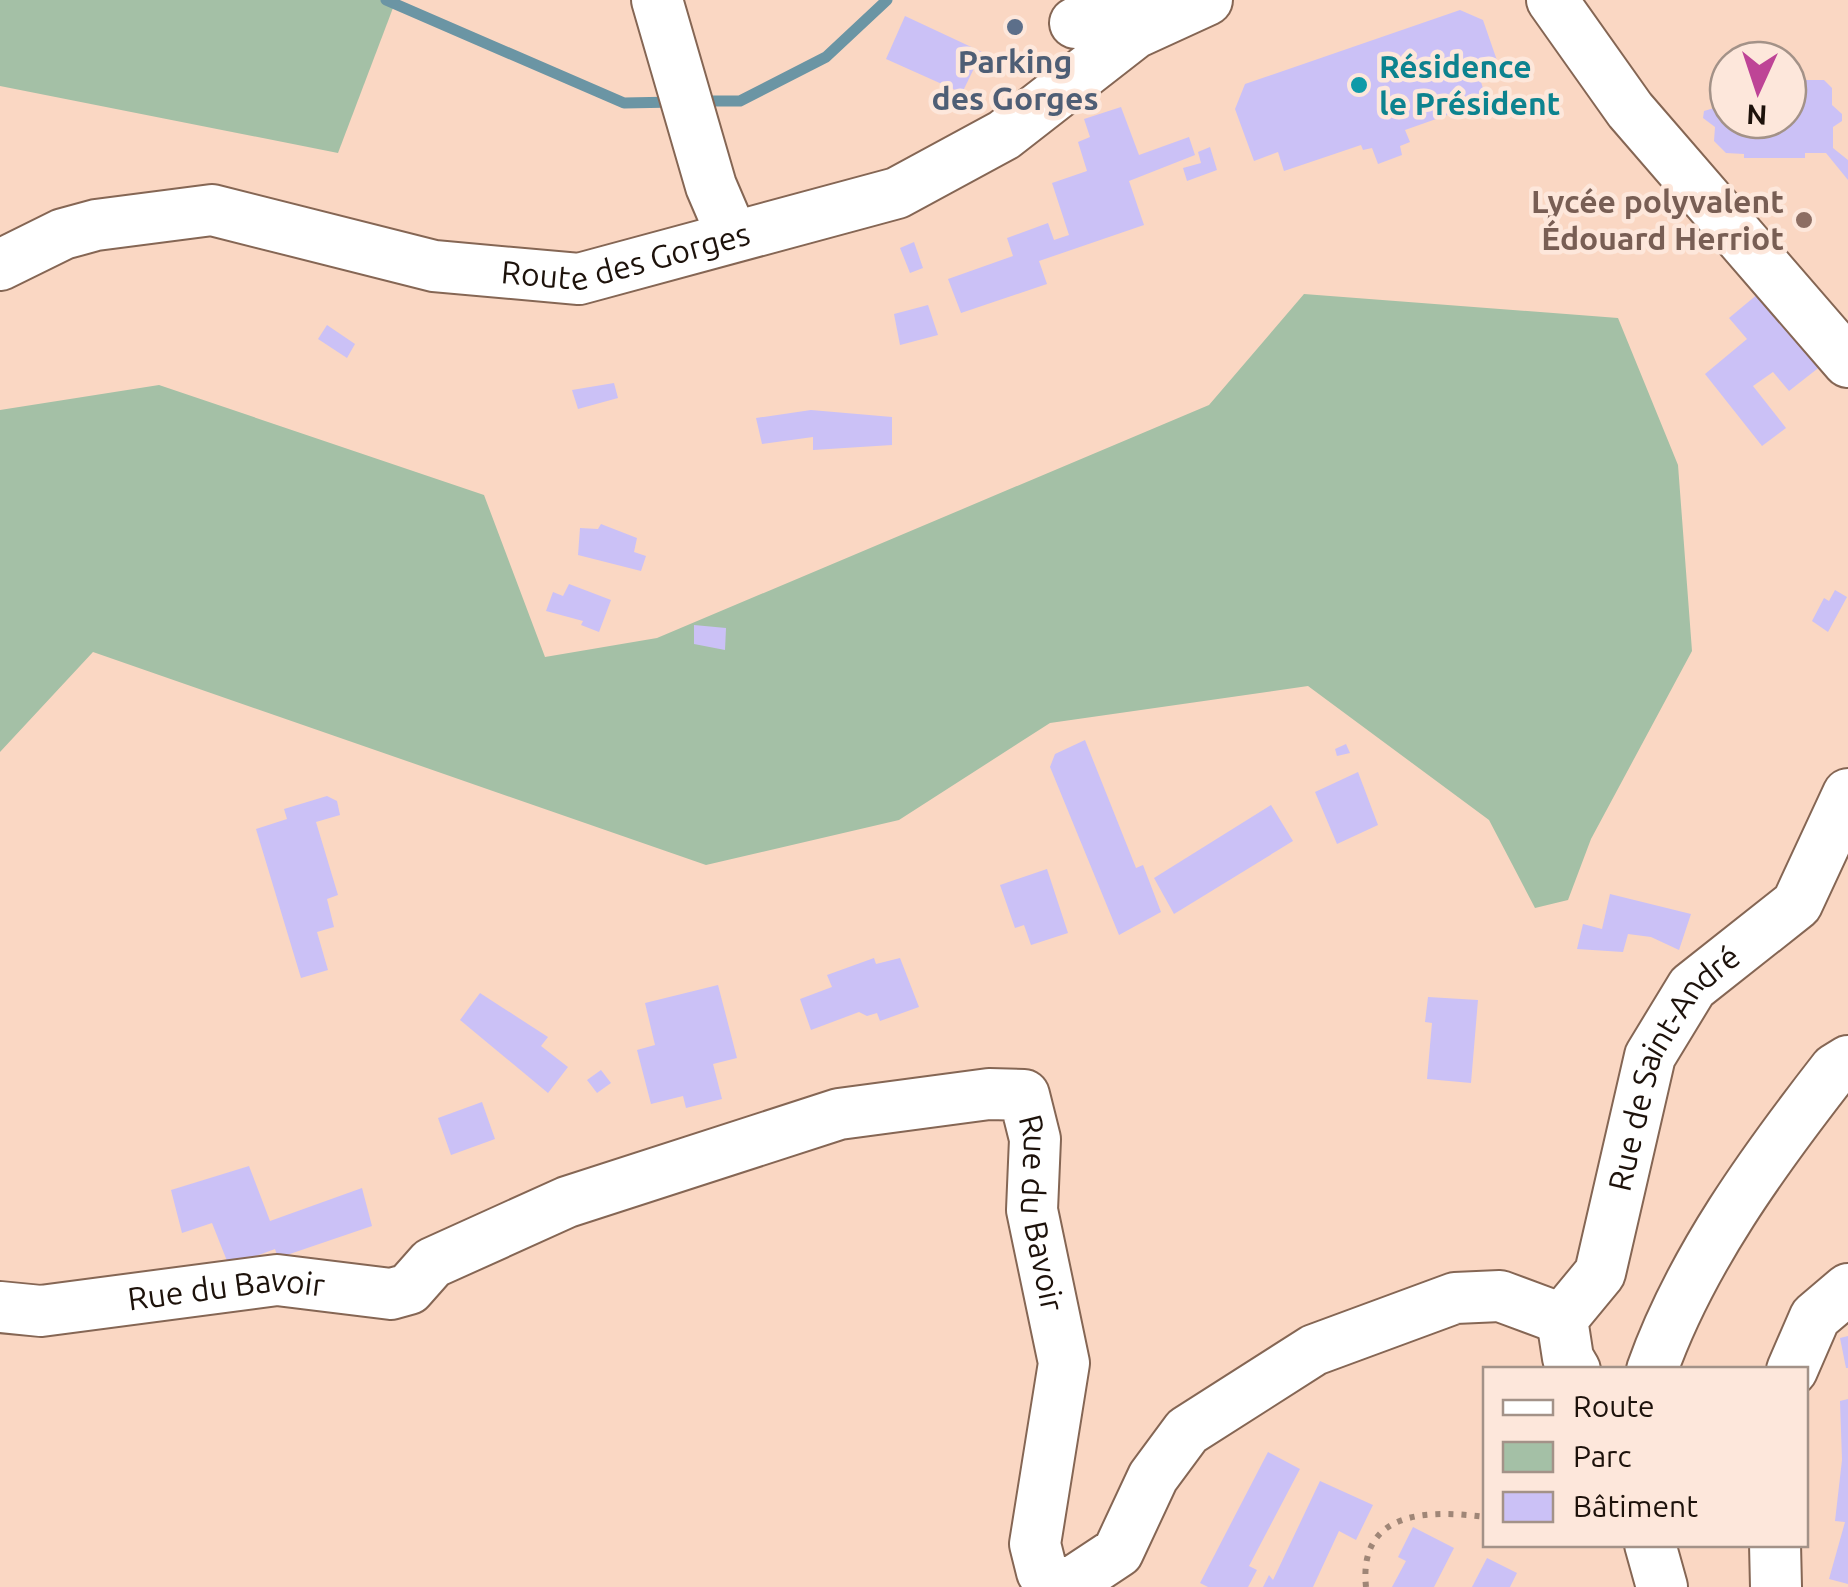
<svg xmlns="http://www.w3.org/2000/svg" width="1848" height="1587" viewBox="0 0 1848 1587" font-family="Ubuntu,sans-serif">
	<rect width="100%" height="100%" fill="#fad7c3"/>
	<!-- green -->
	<g fill="#a4c0a6">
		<polygon points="0,0 396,0 338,153 0,86"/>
		<polygon points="1304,294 1618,318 1678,465 1692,651 1591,839 1568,900 1535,908 1489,820 1308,686 1050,723 899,820 706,865 93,652 0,752 0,410 159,385 484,495 545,657 657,638 1209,405"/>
	</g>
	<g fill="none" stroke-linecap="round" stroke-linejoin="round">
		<!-- stream -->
		<g stroke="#6b95a4" stroke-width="11">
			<polyline points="386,0 624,103 676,102"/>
			<polyline points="699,101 740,101 826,57 887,0"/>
		</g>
	</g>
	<!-- building -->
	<g fill="#cbc1f6">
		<polygon points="1460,10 1483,20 1502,75 1481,82 1487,101 1405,130 1410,142 1400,146 1402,155 1378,164 1372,148 1363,150 1361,145 1284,171 1278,152 1254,161 1235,109 1245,84"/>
		<polygon points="905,16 982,52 962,93 886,59"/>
		<polygon points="1788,73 1804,74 1803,80 1824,80 1832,88 1832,105 1842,114 1842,121 1833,127 1833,148 1848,160 1848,180 1826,153 1805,153 1805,158 1744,158 1744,154 1726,153 1714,141 1715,127 1703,118 1704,111 1714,108 1715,93 1728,81 1728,120 1788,120"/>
		<polygon points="1121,107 1139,155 1189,137 1195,155 1129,181 1144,225 1039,261 1047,284 961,313 948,279 1013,256 1007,238 1048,223 1054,240 1069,235 1052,183 1087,171 1078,142 1090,137 1084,119"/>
		<polygon points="1210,147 1217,170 1187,181 1183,168 1201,163 1198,152"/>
		<polygon points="914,242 923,268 910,273 900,248"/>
		<polygon points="1765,288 1826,362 1789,391 1773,372 1753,386 1786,428 1762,446 1705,374 1747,339 1729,318"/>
		<polygon points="928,305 938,335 900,345 894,314"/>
		<polygon points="327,325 355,344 347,358 318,339"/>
		<polygon points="614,383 618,398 578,409 572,390"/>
		<polygon points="811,410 892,417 892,445 813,450 813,437 762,444 756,418"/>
		<polygon points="601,524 637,538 634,552 646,556 641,571 578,555 580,528 598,529"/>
		<polygon points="569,584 611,600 599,632 581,625 583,621 546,611 553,592 563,596"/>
		<polygon points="1835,590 1847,597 1828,632 1812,621 1824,598 1829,601"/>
		<polygon points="694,625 726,628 725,650 694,644"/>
		<polygon points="1085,740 1136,868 1143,865 1161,912 1119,935 1050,767 1055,754"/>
		<polygon points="1346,744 1350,753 1337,756 1335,749"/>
		<polygon points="1358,772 1378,825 1337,844 1315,792"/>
		<polygon points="327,796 337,801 340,815 316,822 338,895 327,899 334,927 317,932 328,970 301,978 256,829 287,819 284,809"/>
		<polygon points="1271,805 1293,841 1174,914 1154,878"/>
		<polygon points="1047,869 1068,933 1031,945 1024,925 1015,928 1000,885"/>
		<polygon points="1610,894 1691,914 1679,950 1651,937 1628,934 1623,952 1577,949 1583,924 1602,929"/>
		<polygon points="874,958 876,964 900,958 919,1007 880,1021 877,1013 867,1016 859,1012 811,1030 800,999 832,987 827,975"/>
		<polygon points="718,985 737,1058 713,1064 722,1099 686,1108 683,1096 651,1104 637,1050 655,1045 645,1003"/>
		<polygon points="480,993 548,1037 541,1046 568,1067 548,1093 460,1020"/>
		<polygon points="1428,997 1478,1000 1471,1083 1427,1079 1432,1023 1425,1022"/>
		<polygon points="601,1070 611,1083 597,1093 587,1080"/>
		<polygon points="482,1102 495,1139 451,1155 438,1118"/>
		<polygon points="249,1166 270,1221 362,1188 372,1226 278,1258 275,1249 229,1266 212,1223 182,1233 171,1190"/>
		<polygon points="1848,1336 1848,1368 1846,1368 1840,1338"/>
		<polygon points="1848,1399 1848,1584 1829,1579 1845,1522 1835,1521 1842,1460 1840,1401"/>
		<polygon points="1268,1452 1300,1469 1249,1566 1257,1570 1248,1587 1208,1587 1200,1583"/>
		<polygon points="1320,1481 1373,1505 1356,1540 1339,1531 1313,1587 1263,1587 1269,1575 1273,1580"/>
		<polygon points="1413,1527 1454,1548 1434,1587 1392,1587 1406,1561 1398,1557"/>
		<polygon points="1487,1558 1517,1573 1510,1587 1472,1587"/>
	</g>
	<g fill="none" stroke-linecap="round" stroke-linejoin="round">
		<defs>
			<g id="minor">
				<polyline points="657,0 711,186 732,235"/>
				<polyline points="1552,0 1630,110 1848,362"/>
				<polyline points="1075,23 1123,0"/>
				<path id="s1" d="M0,265l63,-31 33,-9 116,-15 222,56 145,13 318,-86 107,-58 131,-102 72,-33"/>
				<path id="s2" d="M0,1307l41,4 236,-31 114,14 18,-5 23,-26 135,-61 272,-88 150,-20 35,1 11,44 -3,71 32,153 -29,181 7,28 23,15 53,-35 35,-75 34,-46 127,-81 141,-52 45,-2 62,23"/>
				<path id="s3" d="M1575,1370l-7,-12 -6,-39 38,-46 50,-217 42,-69 105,-83 51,-110"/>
				<path d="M1652,1370c39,-110 112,-210 183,-301l13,-8"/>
				<polyline points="1792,1370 1815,1317 1848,1289"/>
				<polyline points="1650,1544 1662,1587"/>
				<polyline points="1775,1544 1776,1587"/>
			</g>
		</defs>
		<!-- minor casing -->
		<use href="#minor" stroke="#856654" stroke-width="54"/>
		<!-- path -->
		<path stroke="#9f8677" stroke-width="6" stroke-dasharray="5 8" stroke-linecap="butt" d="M1366,1587c-8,-78 64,-77 120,-70"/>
		<!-- minor -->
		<use href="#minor" stroke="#fff" stroke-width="50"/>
	</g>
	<!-- markers -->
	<circle fill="#5c6f8a" stroke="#fde7db" stroke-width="4" cx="1015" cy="27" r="10"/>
	<circle fill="#0f9aa8" stroke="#fde7db" stroke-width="4" cx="1359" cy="85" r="10"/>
	<circle fill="#8d6e63" stroke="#fde7db" stroke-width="4" cx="1804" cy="220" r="10"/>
	<g text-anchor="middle" stroke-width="9" stroke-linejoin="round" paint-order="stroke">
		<!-- service labels -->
		<g font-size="32" font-weight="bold" fill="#4e5e75" stroke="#fde7db">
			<text x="1015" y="73">Parking<tspan x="1015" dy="37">des Gorges</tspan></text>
		</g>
		<!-- culture labels -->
		<g font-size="32" font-weight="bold" fill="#0d838f" stroke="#fde7db" text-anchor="start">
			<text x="1379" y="78">Résidence<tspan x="1379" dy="37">le Président</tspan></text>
		</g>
		<!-- education labels -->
		<g font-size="32" font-weight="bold" fill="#785e54" stroke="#fde7db" text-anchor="end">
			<text x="1784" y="213">Lycée polyvalent<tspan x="1784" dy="37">Édouard Herriot</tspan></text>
		</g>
		<!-- street labels -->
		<g font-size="32" fill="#1d120b" stroke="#fde7db">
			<text dy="11" stroke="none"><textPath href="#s1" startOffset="645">Route des Gorges</textPath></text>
			<text dy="11" stroke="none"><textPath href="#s3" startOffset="335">Rue de Saint-André</textPath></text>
			<text dy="11" stroke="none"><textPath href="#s2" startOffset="1188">Rue du Bavoir</textPath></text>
			<text dy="11" stroke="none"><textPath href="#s2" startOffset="228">Rue du Bavoir</textPath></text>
		</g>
	</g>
	<!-- legend -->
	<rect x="1483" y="1367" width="325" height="180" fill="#fde7db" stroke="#a39288" stroke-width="2.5"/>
	<rect x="1503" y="1400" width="50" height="15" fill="#ffffff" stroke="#a39288" stroke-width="2.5"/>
	<text x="1573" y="1417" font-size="30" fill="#1d120b">Route</text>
	<rect x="1503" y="1442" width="50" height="30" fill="#a4c0a6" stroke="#a39288" stroke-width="2.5"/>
	<text x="1573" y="1467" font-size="30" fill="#1d120b">Parc</text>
	<rect x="1503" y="1492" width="50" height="30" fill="#cbc1f6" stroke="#a39288" stroke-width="2.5"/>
	<text x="1573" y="1517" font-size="30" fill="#1d120b">Bâtiment</text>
	<!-- north arrow -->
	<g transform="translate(1758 90) rotate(183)"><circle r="48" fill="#fde7db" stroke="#a39288" stroke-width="2.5"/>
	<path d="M0-8L18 38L0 25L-18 38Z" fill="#be4496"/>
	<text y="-15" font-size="28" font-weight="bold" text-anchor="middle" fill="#1d120b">N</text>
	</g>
</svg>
